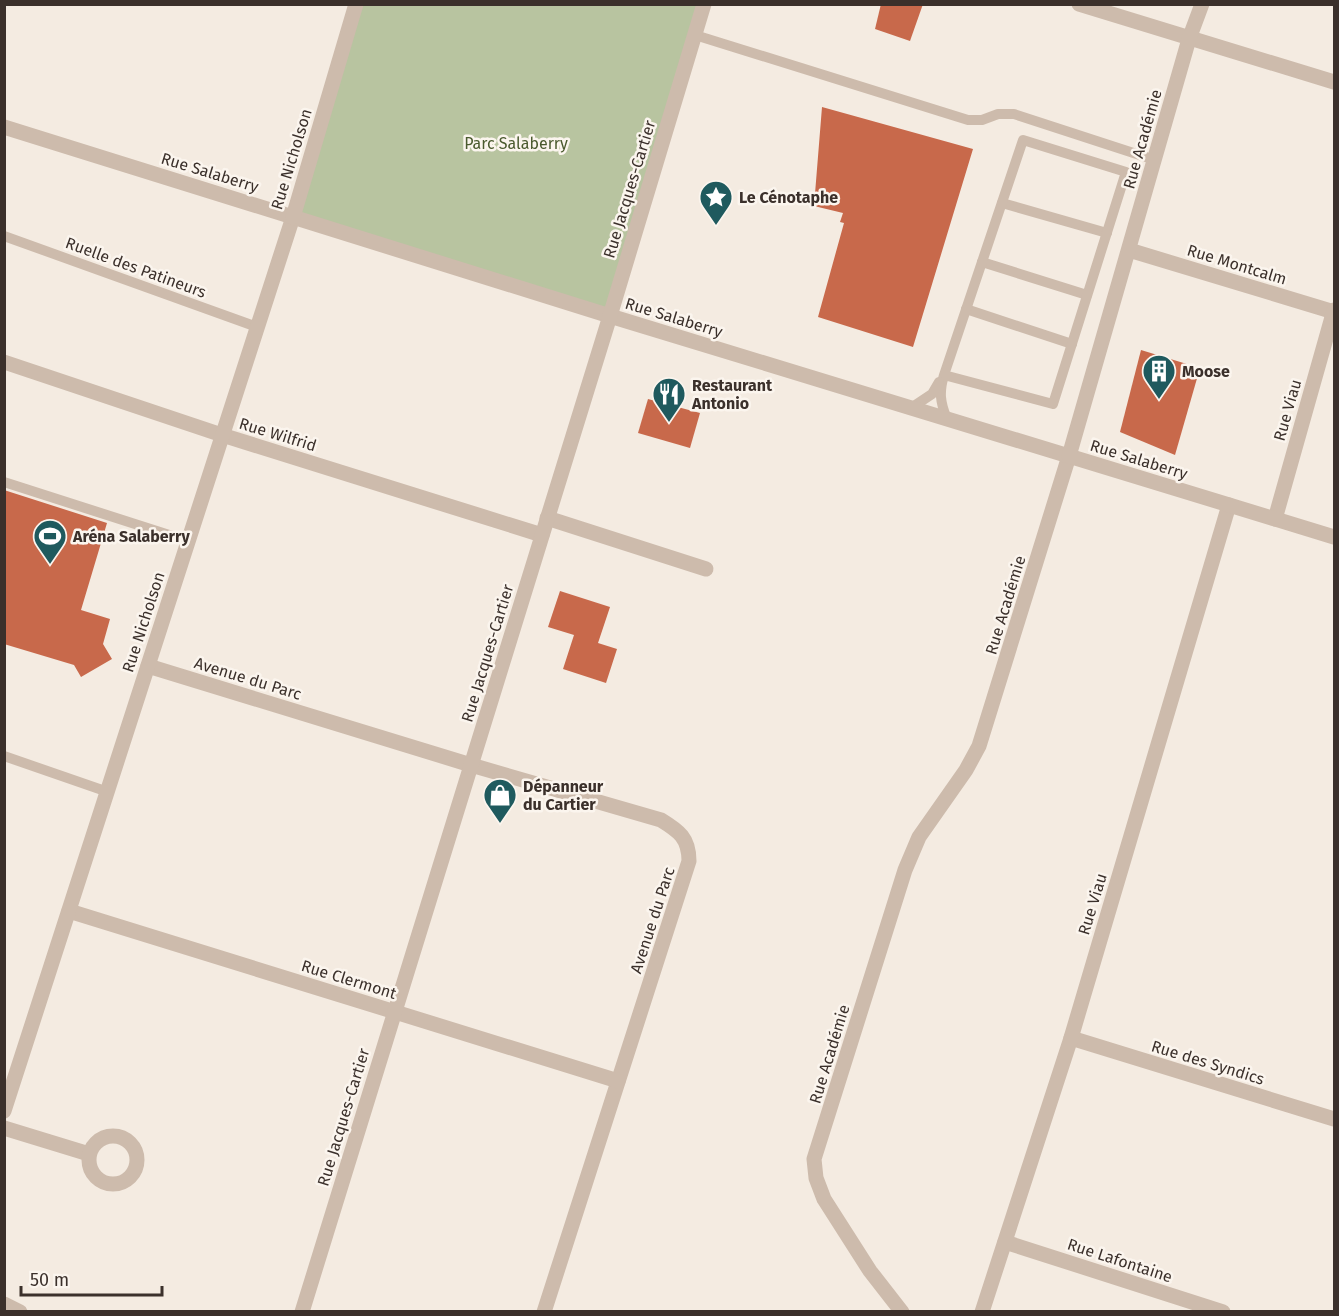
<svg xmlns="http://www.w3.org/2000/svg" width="1339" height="1316" viewBox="0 0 1339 1316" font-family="'Fira Sans',sans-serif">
	<rect width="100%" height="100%" fill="#f4ebe1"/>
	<!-- green -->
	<polygon fill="#b8c4a0" points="356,5 704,5 610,316 293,217"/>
	<!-- building -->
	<g fill="#c8694b">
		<polygon points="881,4 923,4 910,41 875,29"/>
		<polygon points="822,107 973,149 913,347 818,317 844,223 840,222 843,213 814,206"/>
		<polygon points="1141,350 1200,368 1175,455 1120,432"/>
		<polygon points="648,399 700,413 690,448 638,433"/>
		<polygon points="4,490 107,523 81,610 110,619 103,644 112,659 81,677 74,665 4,644"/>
		<polygon points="560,591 610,607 598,643 617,649 606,683 563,669 574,635 548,627"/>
	</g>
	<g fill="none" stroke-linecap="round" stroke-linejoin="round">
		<!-- service -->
		<g stroke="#cdbbac" stroke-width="10">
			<polyline points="695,35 968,120 982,120 998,114 1014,114 1155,160"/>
			<polyline points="1002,203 1107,233"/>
			<polyline points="4,236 257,327"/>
			<polyline points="982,262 1087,295"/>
			<polyline points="966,309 1072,344"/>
			<path d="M944,375l109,29 73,-232 -103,-32 -79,235c-5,17 -4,27 3,44"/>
			<polyline points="911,408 932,394 939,382"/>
			<polyline points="4,482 188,541"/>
			<polyline points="4,756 108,792"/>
		</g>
		<!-- minor -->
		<g stroke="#cdbbac" stroke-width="15">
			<polyline points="1079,4 1334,82"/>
			<polyline points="1129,250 1334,312"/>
			<polyline points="4,362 222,435 542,535"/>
			<polyline points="547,518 706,569"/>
			<polyline points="1275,519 1334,310"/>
			<path d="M148,666l323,99 190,55c18,11 28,18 28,41l-145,451"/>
			<polyline points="69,911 618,1081"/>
			<polyline points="1071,1038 1334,1119"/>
			<polyline points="4,1111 293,217"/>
			<polyline points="4,1128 89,1154"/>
			<circle cx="113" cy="1160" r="24"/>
			<polyline points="1005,1242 1223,1312"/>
			<polyline points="4,1304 20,1312"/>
			<polyline points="902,1312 870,1271 824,1199 816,1178 814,1159 905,870 919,837 966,770 979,746 1069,456"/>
			<polyline points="982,1312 1071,1038 1229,505"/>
		</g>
		<!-- tertiary -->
		<g stroke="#cdbbac" stroke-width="15">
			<polyline points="4,127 610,316 1334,537"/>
			<polyline points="293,217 356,4"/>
			<polyline points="1069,456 1189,39 1202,4"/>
			<polyline points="302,1312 610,316 704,4"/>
		</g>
	</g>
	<!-- icons -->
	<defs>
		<symbol id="sight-pin" viewBox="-11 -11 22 30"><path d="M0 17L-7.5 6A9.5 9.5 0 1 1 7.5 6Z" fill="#1f5a5e" stroke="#fbf5ee"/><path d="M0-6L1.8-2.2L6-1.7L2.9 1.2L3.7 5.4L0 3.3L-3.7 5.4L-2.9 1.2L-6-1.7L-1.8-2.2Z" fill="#fff"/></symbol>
		<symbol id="building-pin" viewBox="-11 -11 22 30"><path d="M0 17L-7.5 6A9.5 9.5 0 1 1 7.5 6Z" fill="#1f5a5e" stroke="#fbf5ee"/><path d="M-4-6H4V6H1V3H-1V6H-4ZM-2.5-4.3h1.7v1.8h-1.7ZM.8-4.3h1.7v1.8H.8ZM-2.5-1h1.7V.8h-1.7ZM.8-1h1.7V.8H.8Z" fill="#fff"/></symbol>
		<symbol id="restaurant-pin" viewBox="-11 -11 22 30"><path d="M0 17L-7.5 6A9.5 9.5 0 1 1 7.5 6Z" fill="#1f5a5e" stroke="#fbf5ee"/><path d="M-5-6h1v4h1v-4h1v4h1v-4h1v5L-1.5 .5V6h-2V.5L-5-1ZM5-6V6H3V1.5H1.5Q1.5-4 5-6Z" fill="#fff"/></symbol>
		<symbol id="stadium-pin" viewBox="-11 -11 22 30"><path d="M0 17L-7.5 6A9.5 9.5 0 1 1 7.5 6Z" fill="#1f5a5e" stroke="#fbf5ee"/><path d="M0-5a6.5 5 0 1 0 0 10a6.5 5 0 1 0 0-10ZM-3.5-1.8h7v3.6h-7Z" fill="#fff"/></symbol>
		<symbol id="shop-pin" viewBox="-11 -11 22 30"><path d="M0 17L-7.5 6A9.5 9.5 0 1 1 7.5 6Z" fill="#1f5a5e" stroke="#fbf5ee"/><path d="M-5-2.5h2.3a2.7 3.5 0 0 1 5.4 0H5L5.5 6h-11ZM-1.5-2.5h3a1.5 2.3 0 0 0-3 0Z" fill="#fff"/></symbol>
	</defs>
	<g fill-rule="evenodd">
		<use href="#sight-pin" x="697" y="178" width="38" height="52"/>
		<use href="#building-pin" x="1140" y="352" width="38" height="52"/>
		<use href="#restaurant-pin" x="650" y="375" width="38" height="52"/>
		<use href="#stadium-pin" x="31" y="517" width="38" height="52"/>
		<use href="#shop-pin" x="481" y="776" width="38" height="52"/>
	</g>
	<g text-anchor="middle" stroke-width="5" stroke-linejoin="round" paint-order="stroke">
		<!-- street labels -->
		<g font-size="16" fill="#3b302b" stroke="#fbf5ee">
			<text transform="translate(1142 139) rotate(-74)" y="6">Rue Académie</text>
			<text transform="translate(291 159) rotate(-73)" y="6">Rue Nicholson</text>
			<text transform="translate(210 172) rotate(17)" y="6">Rue Salaberry</text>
			<text transform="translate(629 189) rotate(-73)" y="6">Rue Jacques-Cartier</text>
			<text transform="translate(1237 264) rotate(17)" y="6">Rue Montcalm</text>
			<text transform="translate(136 267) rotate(20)" y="6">Ruelle des Patineurs</text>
			<text transform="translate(674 317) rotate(17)" y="6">Rue Salaberry</text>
			<text transform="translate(1287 410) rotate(-74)" y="6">Rue Viau</text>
			<text transform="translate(278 434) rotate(17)" y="6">Rue Wilfrid</text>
			<text transform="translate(1139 459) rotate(17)" y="6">Rue Salaberry</text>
			<text transform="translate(1005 605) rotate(-73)" y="6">Rue Académie</text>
			<text transform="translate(143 622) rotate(-72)" y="6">Rue Nicholson</text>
			<text transform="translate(487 653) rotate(-73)" y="6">Rue Jacques-Cartier</text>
			<text transform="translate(248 678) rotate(17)" y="6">Avenue du Parc</text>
			<text transform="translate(1092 904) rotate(-73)" y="6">Rue Viau</text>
			<text transform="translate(652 920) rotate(-72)" y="6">Avenue du Parc</text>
			<text transform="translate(349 979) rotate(17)" y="6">Rue Clermont</text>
			<text transform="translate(829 1054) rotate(-73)" y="6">Rue Académie</text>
			<text transform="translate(1208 1062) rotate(17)" y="6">Rue des Syndics</text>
			<text transform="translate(343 1117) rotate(-73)" y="6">Rue Jacques-Cartier</text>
			<text transform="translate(1120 1260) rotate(18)" y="6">Rue Lafontaine</text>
		</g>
		<!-- park labels -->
		<g font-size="16" fill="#4a5a2e" stroke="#fbf5ee">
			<text x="516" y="149">Parc Salaberry</text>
		</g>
		<!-- poi labels -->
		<g font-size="16" font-weight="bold" fill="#3b302b" stroke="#fbf5ee" text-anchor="start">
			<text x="739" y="203">Le Cénotaphe</text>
			<text x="1182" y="377">Moose</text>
			<text x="692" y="391">Restaurant<tspan x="692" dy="18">Antonio</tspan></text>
			<text x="73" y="542">Aréna Salaberry</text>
			<text x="523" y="792">Dépanneur<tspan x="523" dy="18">du Cartier</tspan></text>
		</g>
	</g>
	<!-- border -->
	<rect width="1339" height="1316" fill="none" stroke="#3b302b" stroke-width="12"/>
	<!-- scale -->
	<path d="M21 1286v9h141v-9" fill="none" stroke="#3b302b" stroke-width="3"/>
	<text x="30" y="1286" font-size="18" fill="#3b302b" stroke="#fbf5ee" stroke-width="4.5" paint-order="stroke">50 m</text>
</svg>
